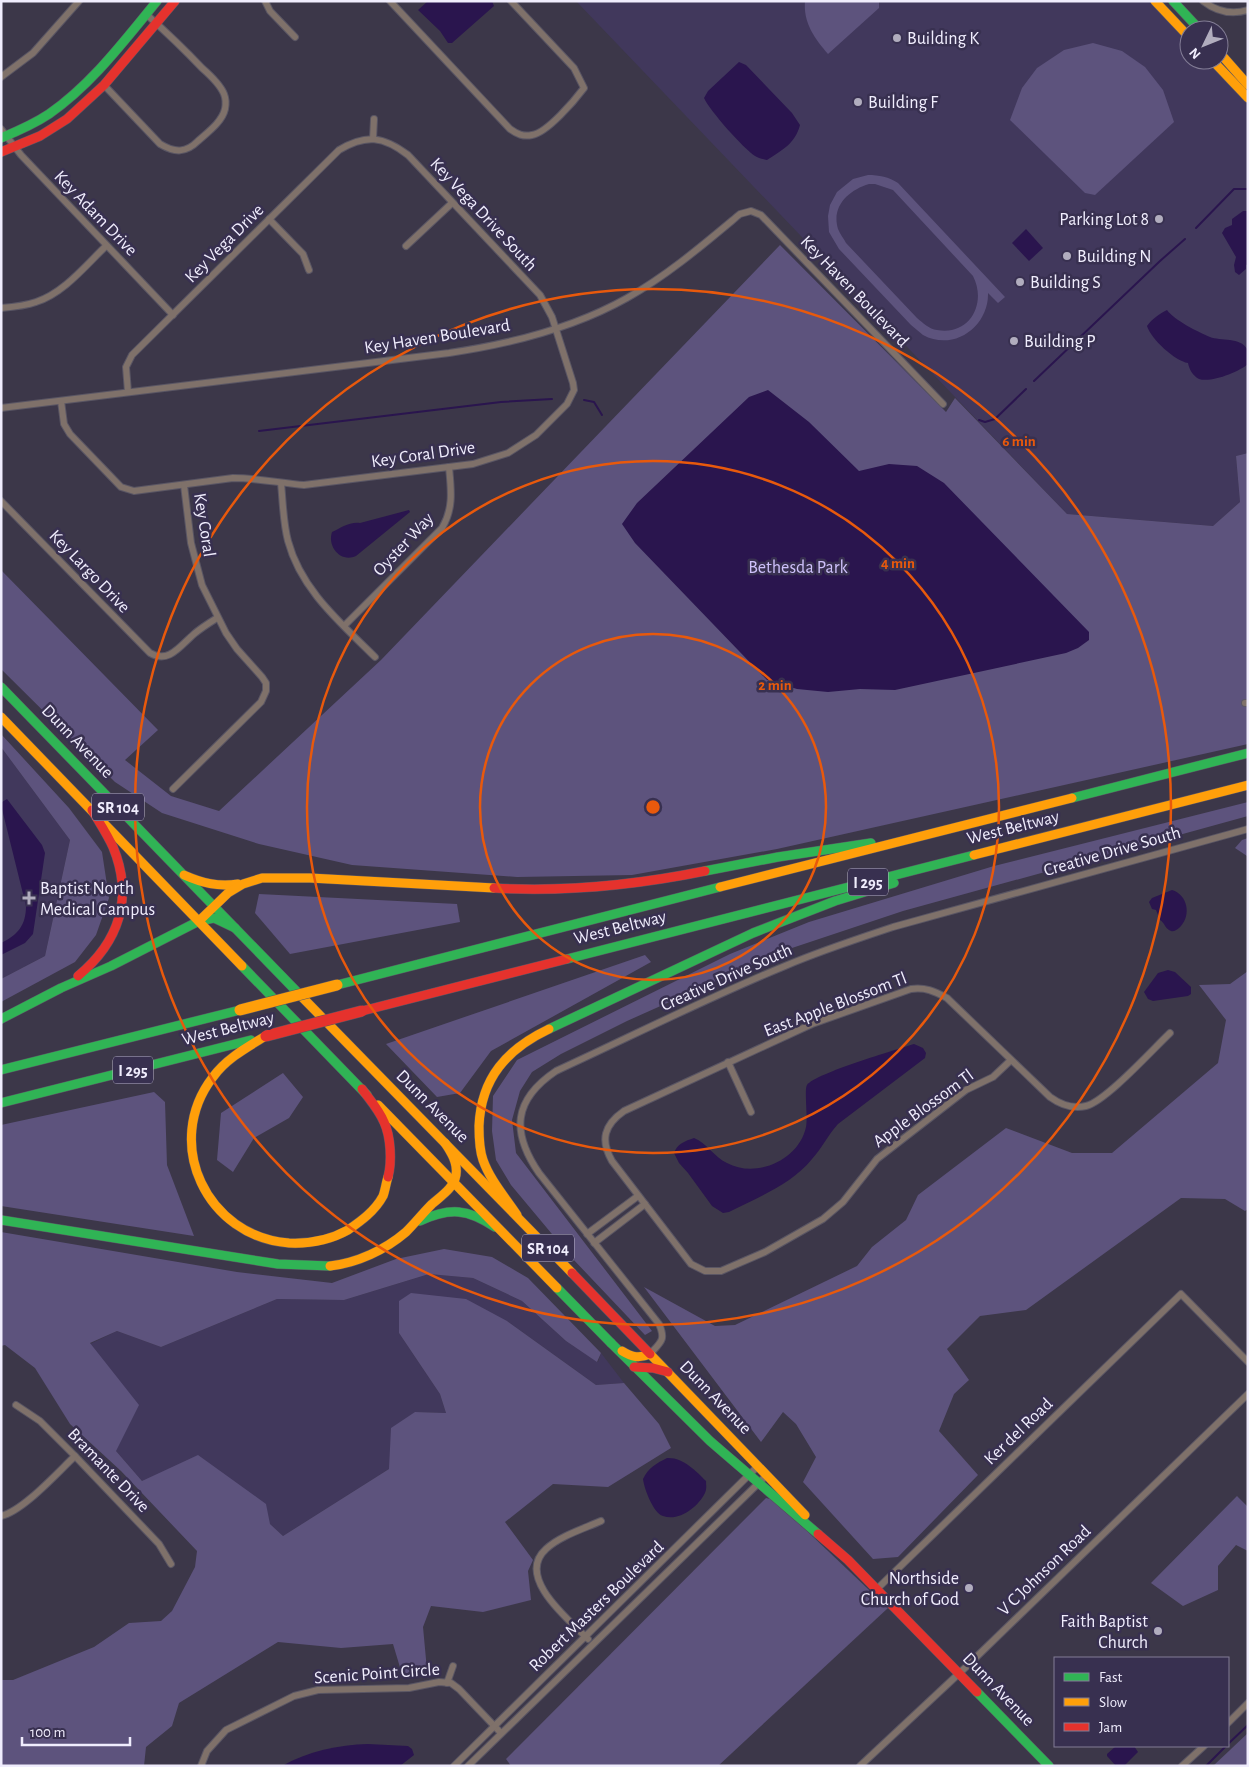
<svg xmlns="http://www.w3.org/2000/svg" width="1249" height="1767" viewBox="0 0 1249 1767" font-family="'Alegreya Sans',sans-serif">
	<rect width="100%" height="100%" fill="#3c3749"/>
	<!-- built -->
	<g fill="#41385c">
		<polygon points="576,1 1155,1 1189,37 1189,60 1211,60 1248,97 1248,453 1236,456 1240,502 1213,526 1067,514"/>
		<polygon points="1,747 70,840 45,956 1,979"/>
		<polygon points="429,1274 473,1278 522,1301 566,1341 598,1362 601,1353 624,1383 596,1385 507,1321 399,1333 440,1394 446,1413 415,1412 389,1469 283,1536 270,1524 142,1481 116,1451 90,1344 117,1331 161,1347 277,1299 344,1300"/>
	</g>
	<!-- green -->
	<g fill="#5d537d" fill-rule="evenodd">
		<path d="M805,1h74v7l-51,46c-13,-15 -25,-31 -23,-53z"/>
		<polygon points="1093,43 1122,51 1145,67 1163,90 1174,122 1095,195 1085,193 1010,120 1022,88 1037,68 1064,50"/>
		<path d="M868,175c11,0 21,2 30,8l107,114 -7,6 -10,-10c1,33 -34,59 -65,42 -4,-3 -8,-7 -12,-10l-72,-76 -10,-17 -1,-16 2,-11 7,-13 16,-13zM869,184h6l18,6 80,86c14,27 -3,60 -36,54 -8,-1 -14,-7 -20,-12l-71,-75c-2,-4 -6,-9 -8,-14 -7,-23 11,-39 31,-45z"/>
		<polygon points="780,245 946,412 955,398 1067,514 1213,526 1240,502 1236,456 1248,453 1248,744 777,849 632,875 517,877 352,865 259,844 162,813 115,782 1,669 1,570 158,730 125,760 171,796 219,811 381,660"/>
		<polygon points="1,734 69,808 102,852 109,898 96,935 75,962 1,1002 1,979 45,956 70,840 1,747"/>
		<polygon points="1248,802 1248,816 903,911 786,950 627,1021 561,1054 532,1072 520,1091 512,1120 516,1153 652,1331 645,1335 572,1258 511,1185 496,1160 492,1131 493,1096 517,1060 730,954 809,922 994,866"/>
		<polygon points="1248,838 1248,856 1247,856 1235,848 1242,840"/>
		<polygon points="259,894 457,904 460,922 290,954 255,913"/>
		<polygon points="645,955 651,962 491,1051 460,1093 437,1097 386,1044"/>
		<polygon points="1248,971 1248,1209 1245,1211 1225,1199 1181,1198 1026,1310 980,1316 947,1349 969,1380 954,1394 939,1431 978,1475 898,1557 873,1559 803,1482 816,1457 796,1424 783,1412 761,1442 644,1287 715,1326 735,1325 857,1266 872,1247 906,1220 918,1195 1006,1128 1072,1153 1112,1153 1218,1063 1226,1020 1199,985 1230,984"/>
		<polygon points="283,1073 303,1097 289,1118 254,1138 233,1172 217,1160 221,1113"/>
		<polygon points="154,1092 165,1102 167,1165 194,1236 1,1206 1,1125"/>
		<polygon points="1,1232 237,1272 332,1283 396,1259 444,1249 492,1257 528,1278 601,1353 597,1362 566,1341 522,1301 473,1278 429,1274 344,1300 277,1299 161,1347 117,1331 90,1343 139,1405 116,1451 142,1481 198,1455 266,1504 270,1524 283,1536 389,1469 391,1428 415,1412 446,1413 440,1394 399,1333 399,1301 411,1293 466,1299 507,1321 596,1385 624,1383 659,1424 671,1448 608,1487 553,1484 505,1522 533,1560 528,1571 531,1600 483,1612 431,1606 423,1627 427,1670 402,1674 393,1644 341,1648 278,1642 179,1703 172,1726 146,1747 144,1766 1,1766 1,1680 13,1680 94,1647 129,1623 161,1621 172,1611 195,1567 197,1551 121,1471 70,1424 35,1368 5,1345 1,1346"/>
		<polygon points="1237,1496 1248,1507 1248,1551 1236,1545 1218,1566 1218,1590 1183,1606 1151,1583"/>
		<polygon points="766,1498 770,1499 808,1532 888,1608 718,1766 511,1766 506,1759"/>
		<polygon points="1248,1733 1248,1766 1213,1766"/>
	</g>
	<!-- water -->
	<g fill="#2a154e">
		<polygon points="428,1 492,1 494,6 452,43 448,43 440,31 418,10"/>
		<path d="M739,62l7,3 46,48 8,12c-5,19 -18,25 -33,35 -4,-1 -9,-2 -12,-4 -12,-8 -45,-45 -51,-58l4,-7z"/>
		<polygon points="1243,211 1248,211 1248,264 1246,265 1246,269 1239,275 1235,272 1234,265 1236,257 1222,233 1225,228 1232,225 1232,219"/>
		<polygon points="1026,229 1043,248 1029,261 1012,243"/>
		<path d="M1167,310c7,10 31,22 43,27 10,4 31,0 37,12 2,4 1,11 1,15 -9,8 -37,19 -49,15 -6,-3 -10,-10 -11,-16 -13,-2 -37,-24 -41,-37 5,-7 12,-12 20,-16z"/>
		<polygon points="768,390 809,422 859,471 889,464 917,466 944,483 1089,632 1089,640 1078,648 1066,653 895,690 860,689 828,692 797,689 767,680 635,543 622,524 637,503 749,397"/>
		<path d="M409,510l1,2 -54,44c-15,7 -29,-9 -24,-24 8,-4 19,-11 28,-9z"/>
		<path d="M7,799l35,46 3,8 -12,81 -8,9 -24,12v-12c17,-8 25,-18 25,-37l-25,-101 1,-3z"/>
		<path d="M1172,890c16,5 19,25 9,36 -3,3 -6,6 -10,5 -6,-2 -6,-8 -11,-11l-4,-10 -4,-1 -3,-7 3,-4z"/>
		<polygon points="1168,970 1175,972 1191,987 1191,994 1188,996 1153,1001 1148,999 1144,992 1158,973"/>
		<path d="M914,1044l9,4 3,5 -1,5 -87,66c-10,11 -16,24 -26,35 -21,26 -54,38 -83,53l-6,1 -11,-7 -24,-33 -9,-10 -5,-10c3,-9 11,-12 20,-15 13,5 20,19 33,25 29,16 72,-3 79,-36 2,-10 -2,-38 1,-42 9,-12 89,-35 107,-41z"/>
		<path d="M667,1458c16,-1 29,13 39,23 0,4 1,8 -1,12 -7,14 -26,29 -42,23 -10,-3 -19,-28 -20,-37 5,-11 14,-16 24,-21z"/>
		<path d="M368,1744l40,2 4,3 2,6 -14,11h-118c26,-15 56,-21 86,-22z"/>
		<polygon points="1116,1746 1134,1746 1138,1752 1124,1766 1116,1766 1107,1756 1107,1754"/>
	</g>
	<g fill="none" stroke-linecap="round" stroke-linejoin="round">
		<!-- stream -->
		<g stroke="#2a154e" stroke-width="2">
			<polyline points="1196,228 1234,189 1248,189"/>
			<polyline points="1034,381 1160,261 1185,239"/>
			<polyline points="584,400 594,402 602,415"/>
			<polyline points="979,420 985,422 995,419 1026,389"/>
			<polyline points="259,431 501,402 552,399"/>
			<polyline points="1228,1744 1248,1725"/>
			<polyline points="1206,1766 1226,1746"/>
		</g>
		<defs>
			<g id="street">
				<polyline points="265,1 270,11 295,37"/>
				<path d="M390,1l120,128c7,5 13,8 22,6 15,-2 43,-35 52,-47l-10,-20 -63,-67"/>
				<path d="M1203,1c13,10 29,14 45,9"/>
				<polyline points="1,77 33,53 79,1"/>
				<path d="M104,85l56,59c15,9 26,9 38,-3 10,-9 24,-19 27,-32 1,-5 1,-10 -1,-15 -4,-10 -14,-19 -22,-26 -18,-19 -37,-37 -56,-54"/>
				<polyline points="1,129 21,155 173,315"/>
				<polyline points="373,139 374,119"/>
				<polyline points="269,219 303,254 309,270"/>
				<polyline points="406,246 452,203"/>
				<path d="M1,308c12,-1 24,-2 35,-6 28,-9 50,-37 70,-56"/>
				<path d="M61,401l3,23 6,10 51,53 13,4 99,-13c24,0 47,5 71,7l169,-21 35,-11 28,-18 31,-31 7,-14 -1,-7 -21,-66 -12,-22 -132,-140c-25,-19 -42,-21 -69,-5l-207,205 -6,12 2,25"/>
				<path d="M1,408l448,-55c61,-9 123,-24 178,-55 41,-23 77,-54 113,-84l11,-3 10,4 182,189"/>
				<path d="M281,483c2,20 2,39 7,58 13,49 53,82 87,116"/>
				<path d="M1,501l149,152c19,11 30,-7 44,-19 7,-6 15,-11 23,-16"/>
				<path d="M344,626l98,-98c12,-20 9,-39 7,-61"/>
				<polyline points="1245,703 1248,703"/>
				<polyline points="173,789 261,702 266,691 266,683 262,677 237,649 226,633 202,585 191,543 184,485"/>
				<path d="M1011,1060l-18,17 -27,13 -89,69 -34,43 -20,17 -58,33 -44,19h-16l-14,-7 -79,-103c-12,-21 -8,-36 12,-50l188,-87 99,-35c14,-2 23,2 36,9l103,99c11,8 23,12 36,9 20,-5 67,-57 84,-73"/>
				<polyline points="728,1062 751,1112"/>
				<polyline points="587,1234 638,1196"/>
				<polyline points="594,1243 645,1204"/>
				<path d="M650,1354c11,-12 16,-14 9,-30l-120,-151c-28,-41 -26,-73 17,-102 76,-35 151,-73 229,-105 35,-15 72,-27 108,-39l355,-98"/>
				<polyline points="16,1405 40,1421 75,1456 159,1544 171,1564"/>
				<path d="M1,1516c22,-5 56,-43 74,-60"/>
				<polyline points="877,1589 1181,1294 1248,1362"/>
				<path d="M588,1639c-19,-19 -73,-62 -42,-90 14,-13 37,-20 55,-28"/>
				<polyline points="447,1683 453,1666"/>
				<polyline points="1228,1723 1248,1703"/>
				<polyline points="201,1766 207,1751 226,1730 294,1696 318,1690 409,1688 439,1682 451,1683 459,1689 501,1733"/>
				<polyline points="454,1766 758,1466"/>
				<polyline points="468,1766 767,1475"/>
				<polyline points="860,1766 967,1666 1248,1394"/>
				<polyline points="1182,1766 1204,1746"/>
			</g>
			<g id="fast">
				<polyline points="1173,1 1200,30"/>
				<path d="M1,138c17,-7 33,-14 48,-24 43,-30 75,-73 108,-113"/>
				<polyline points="1,687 302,997"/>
				<polyline points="1072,798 1248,753"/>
				<polyline points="705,871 778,857 871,843"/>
				<polyline points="567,959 974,855"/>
				<polyline points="242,966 367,1095"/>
				<polyline points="337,985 720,887"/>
				<polyline points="1,1019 61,988 111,966 199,921 214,918 235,928"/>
				<polyline points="549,1029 753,933 835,901 894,883"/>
				<polyline points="1,1070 240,1010"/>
				<polyline points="1,1103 251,1040"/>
				<polyline points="1,1220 278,1264 330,1266"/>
				<path d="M420,1221c30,-14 48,-12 75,6"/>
				<polyline points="557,1288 611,1343"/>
				<polyline points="611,1343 710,1441 818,1534"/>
				<polyline points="977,1692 1049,1766"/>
			</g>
			<g id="slow">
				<polyline points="1155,1 1189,37"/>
				<polyline points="1219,52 1248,85"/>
				<polyline points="1212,60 1248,98"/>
				<polyline points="1,717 242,966"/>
				<polyline points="974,855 1248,785"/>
				<path d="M184,875c18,8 34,12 54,9"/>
				<polyline points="720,887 1072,798"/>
				<polyline points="199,921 228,893 243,884 262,878 310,878 494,888"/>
				<polyline points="302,997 572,1273"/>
				<path d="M264,1037c-18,11 -38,22 -51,40 -51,66 -6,160 76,166 21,1 41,-3 59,-13 13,-9 27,-19 35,-34 2,-5 3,-13 5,-19"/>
				<polyline points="378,1105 557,1288"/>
				<path d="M517,1215c-12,-18 -27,-35 -34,-55 -4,-11 -4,-23 -4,-34 2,-48 28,-77 70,-97"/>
				<path d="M330,1266c27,-3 55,-16 76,-34 9,-9 17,-19 26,-28 9,-8 22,-16 24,-29 2,-12 -5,-23 -11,-32"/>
				<path d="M622,1351c10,6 17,8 28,3l155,161"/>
			</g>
			<g id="jam">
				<polyline points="1,152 40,136 67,119 104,85 175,1"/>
				<path d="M494,888c70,4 142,-3 211,-17"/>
				<path d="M78,976c41,-34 56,-78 35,-129 -6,-13 -14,-25 -21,-37"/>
				<polyline points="362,1011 567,959"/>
				<path d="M362,1089c8,11 17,21 22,33 7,15 8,40 4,55"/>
				<polyline points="572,1273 650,1354"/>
				<polyline points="634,1367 653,1368 668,1372"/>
				<polyline points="818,1534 848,1560 977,1692"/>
			</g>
		</defs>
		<!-- street casing -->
		<use href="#street" stroke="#5a5664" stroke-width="8"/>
		<!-- fast casing -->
		<use href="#fast" stroke="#5a5664" stroke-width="10"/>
		<!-- slow casing -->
		<use href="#slow" stroke="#5a5664" stroke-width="10"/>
		<!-- jam casing -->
		<use href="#jam" stroke="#5a5664" stroke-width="10"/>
		<!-- street -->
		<use href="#street" stroke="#7f716a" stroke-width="6"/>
		<!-- fast -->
		<use href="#fast" stroke="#30b455" stroke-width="9"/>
		<!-- slow -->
		<use href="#slow" stroke="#ff9f0a" stroke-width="9"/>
		<!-- jam -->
		<use href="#jam" stroke="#e5322d" stroke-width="9"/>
		<defs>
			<polyline id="slow-bridge" points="240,1010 337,985"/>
			<polyline id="jam-bridge" points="266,1036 362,1011"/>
		</defs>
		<!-- slow-bridge casing -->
		<use href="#slow-bridge" stroke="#5a5664" stroke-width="12" stroke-linecap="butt"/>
		<!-- jam-bridge casing -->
		<use href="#jam-bridge" stroke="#5a5664" stroke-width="12" stroke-linecap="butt"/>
		<!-- slow-bridge -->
		<use href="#slow-bridge" stroke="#ff9f0a" stroke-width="11"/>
		<!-- jam-bridge -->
		<use href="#jam-bridge" stroke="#e5322d" stroke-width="11"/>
	</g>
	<!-- distance rings -->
	<g fill="none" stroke="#e8590c" stroke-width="2.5">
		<circle cx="653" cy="807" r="173"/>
		<circle cx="653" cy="807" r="346"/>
		<circle cx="653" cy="807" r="518"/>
	</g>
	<!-- markers -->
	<g fill="#b1adbe" stroke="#383050" stroke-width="2">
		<circle cx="897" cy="38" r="5"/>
		<circle cx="858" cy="102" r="5"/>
		<circle cx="1159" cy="219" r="5"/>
		<circle cx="1067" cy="256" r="5"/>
		<circle cx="1020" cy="282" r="5"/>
		<circle cx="1014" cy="341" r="5"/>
		<path d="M26.5 890.5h5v5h5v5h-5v5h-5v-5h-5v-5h5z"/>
		<circle cx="969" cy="1588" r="5"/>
		<circle cx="1158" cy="1631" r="5"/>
	</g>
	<g text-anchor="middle" stroke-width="5" stroke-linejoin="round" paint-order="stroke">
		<!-- shield labels -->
		<g fill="#383050" stroke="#b9b4c9" stroke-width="1">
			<rect x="92" y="793.5" width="52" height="27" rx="4"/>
			<rect x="848" y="868.5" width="40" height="27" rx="4"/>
			<rect x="113" y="1056.5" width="40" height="27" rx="4"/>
			<rect x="522" y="1234.5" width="52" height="27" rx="4"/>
		</g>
		<g font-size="16" font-weight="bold" fill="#f0edfd">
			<text x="118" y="813">SR 104</text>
			<text x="868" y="888">I 295</text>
			<text x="133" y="1076">I 295</text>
			<text x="548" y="1254">SR 104</text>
		</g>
		<!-- poi labels -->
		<g font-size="18" fill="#f0edfd" stroke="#383050" text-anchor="start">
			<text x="907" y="44">Building K</text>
			<text x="868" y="108">Building F</text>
			<text x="1149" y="225" text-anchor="end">Parking Lot 8</text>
			<text x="1077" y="262">Building N</text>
			<text x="1030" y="288">Building S</text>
			<text x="1024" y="347">Building P</text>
			<text x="40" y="894">Baptist North<tspan x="40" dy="21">Medical Campus</tspan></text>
			<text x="959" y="1584" text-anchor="end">Northside<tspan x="959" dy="21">Church of God</tspan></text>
			<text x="1148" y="1627" text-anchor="end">Faith Baptist<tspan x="1148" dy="21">Church</tspan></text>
		</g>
		<!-- street labels -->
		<g font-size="18" fill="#f0edfd" stroke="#383050">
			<text transform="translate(96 213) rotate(46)" y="6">Key Adam Drive</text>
			<text transform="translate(484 214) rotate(47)" y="6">Key Vega Drive South</text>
			<text transform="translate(224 243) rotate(-45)" y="6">Key Vega Drive</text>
			<text transform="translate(855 291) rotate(46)" y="6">Key Haven Boulevard</text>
			<text transform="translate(437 336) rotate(-9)" y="6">Key Haven Boulevard</text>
			<text transform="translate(423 454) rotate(-8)" y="6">Key Coral Drive</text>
			<text transform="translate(205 525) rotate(81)" y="6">Key Coral</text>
			<text transform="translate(403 544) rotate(-47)" y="6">Oyster Way</text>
			<text transform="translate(90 571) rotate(46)" y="6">Key Largo Drive</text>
			<text transform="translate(78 741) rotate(46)" y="6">Dunn Avenue</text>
			<text transform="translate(1013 827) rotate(-14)" y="6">West Beltway</text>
			<text transform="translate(1112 851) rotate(-16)" y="6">Creative Drive South</text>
			<text transform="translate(620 927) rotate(-14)" y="6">West Beltway</text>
			<text transform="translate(726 977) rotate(-24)" y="6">Creative Drive South</text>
			<text transform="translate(835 1004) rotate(-21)" y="6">East Apple Blossom Tl</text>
			<text transform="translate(228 1028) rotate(-14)" y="6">West Beltway</text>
			<text transform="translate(433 1106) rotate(45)" y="6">Dunn Avenue</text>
			<text transform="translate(923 1108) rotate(-36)" y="6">Apple Blossom Tl</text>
			<text transform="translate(716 1397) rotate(46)" y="6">Dunn Avenue</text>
			<text transform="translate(1018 1431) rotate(-44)" y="6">Ker del Road</text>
			<text transform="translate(109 1470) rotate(46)" y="6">Bramante Drive</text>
			<text transform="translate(1044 1570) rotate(-44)" y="6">V C Johnson Road</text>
			<text transform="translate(596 1606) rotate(-44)" y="6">Robert Masters Boulevard</text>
			<text transform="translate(377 1673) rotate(-4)" y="6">Scenic Point Circle</text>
			<text transform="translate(999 1689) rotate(46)" y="6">Dunn Avenue</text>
		</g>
		<!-- park labels -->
		<g font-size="18" fill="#cec1fb" stroke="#383050">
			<text x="798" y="573">Bethesda Park</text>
		</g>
	</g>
	<circle cx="653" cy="807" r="8" fill="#e8590c" stroke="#383050" stroke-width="2.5"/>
	<g font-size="15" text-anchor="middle" font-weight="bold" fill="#e8590c" stroke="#383050" stroke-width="5" stroke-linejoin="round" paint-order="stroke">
		<text x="1019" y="446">6 min</text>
		<text x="898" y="568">4 min</text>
		<text x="775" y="690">2 min</text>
	</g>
	<!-- border -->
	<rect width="1249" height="1767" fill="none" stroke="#f0edfd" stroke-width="5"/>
	<!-- legend -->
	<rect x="1054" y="1657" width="175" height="90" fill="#383050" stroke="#827c95"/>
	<rect x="1064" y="1673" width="25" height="8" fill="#30b455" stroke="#827c95"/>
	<text x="1099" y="1682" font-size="15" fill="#f0edfd">Fast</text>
	<rect x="1064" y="1698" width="25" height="8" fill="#ff9f0a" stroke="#827c95"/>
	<text x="1099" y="1707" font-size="15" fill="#f0edfd">Slow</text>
	<rect x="1064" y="1723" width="25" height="8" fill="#e5322d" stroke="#827c95"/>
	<text x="1099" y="1732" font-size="15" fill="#f0edfd">Jam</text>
	<!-- north arrow -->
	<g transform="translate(1204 45) rotate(227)"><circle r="24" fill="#383050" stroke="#827c95"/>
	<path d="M0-4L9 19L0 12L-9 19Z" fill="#b1adbe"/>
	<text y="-8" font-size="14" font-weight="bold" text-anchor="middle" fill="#f0edfd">N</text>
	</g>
	<!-- scale -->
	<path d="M22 1737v8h108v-8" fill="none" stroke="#f0edfd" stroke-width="2.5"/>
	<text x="30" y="1737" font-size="15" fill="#f0edfd" stroke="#383050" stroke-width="4" paint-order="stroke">100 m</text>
</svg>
